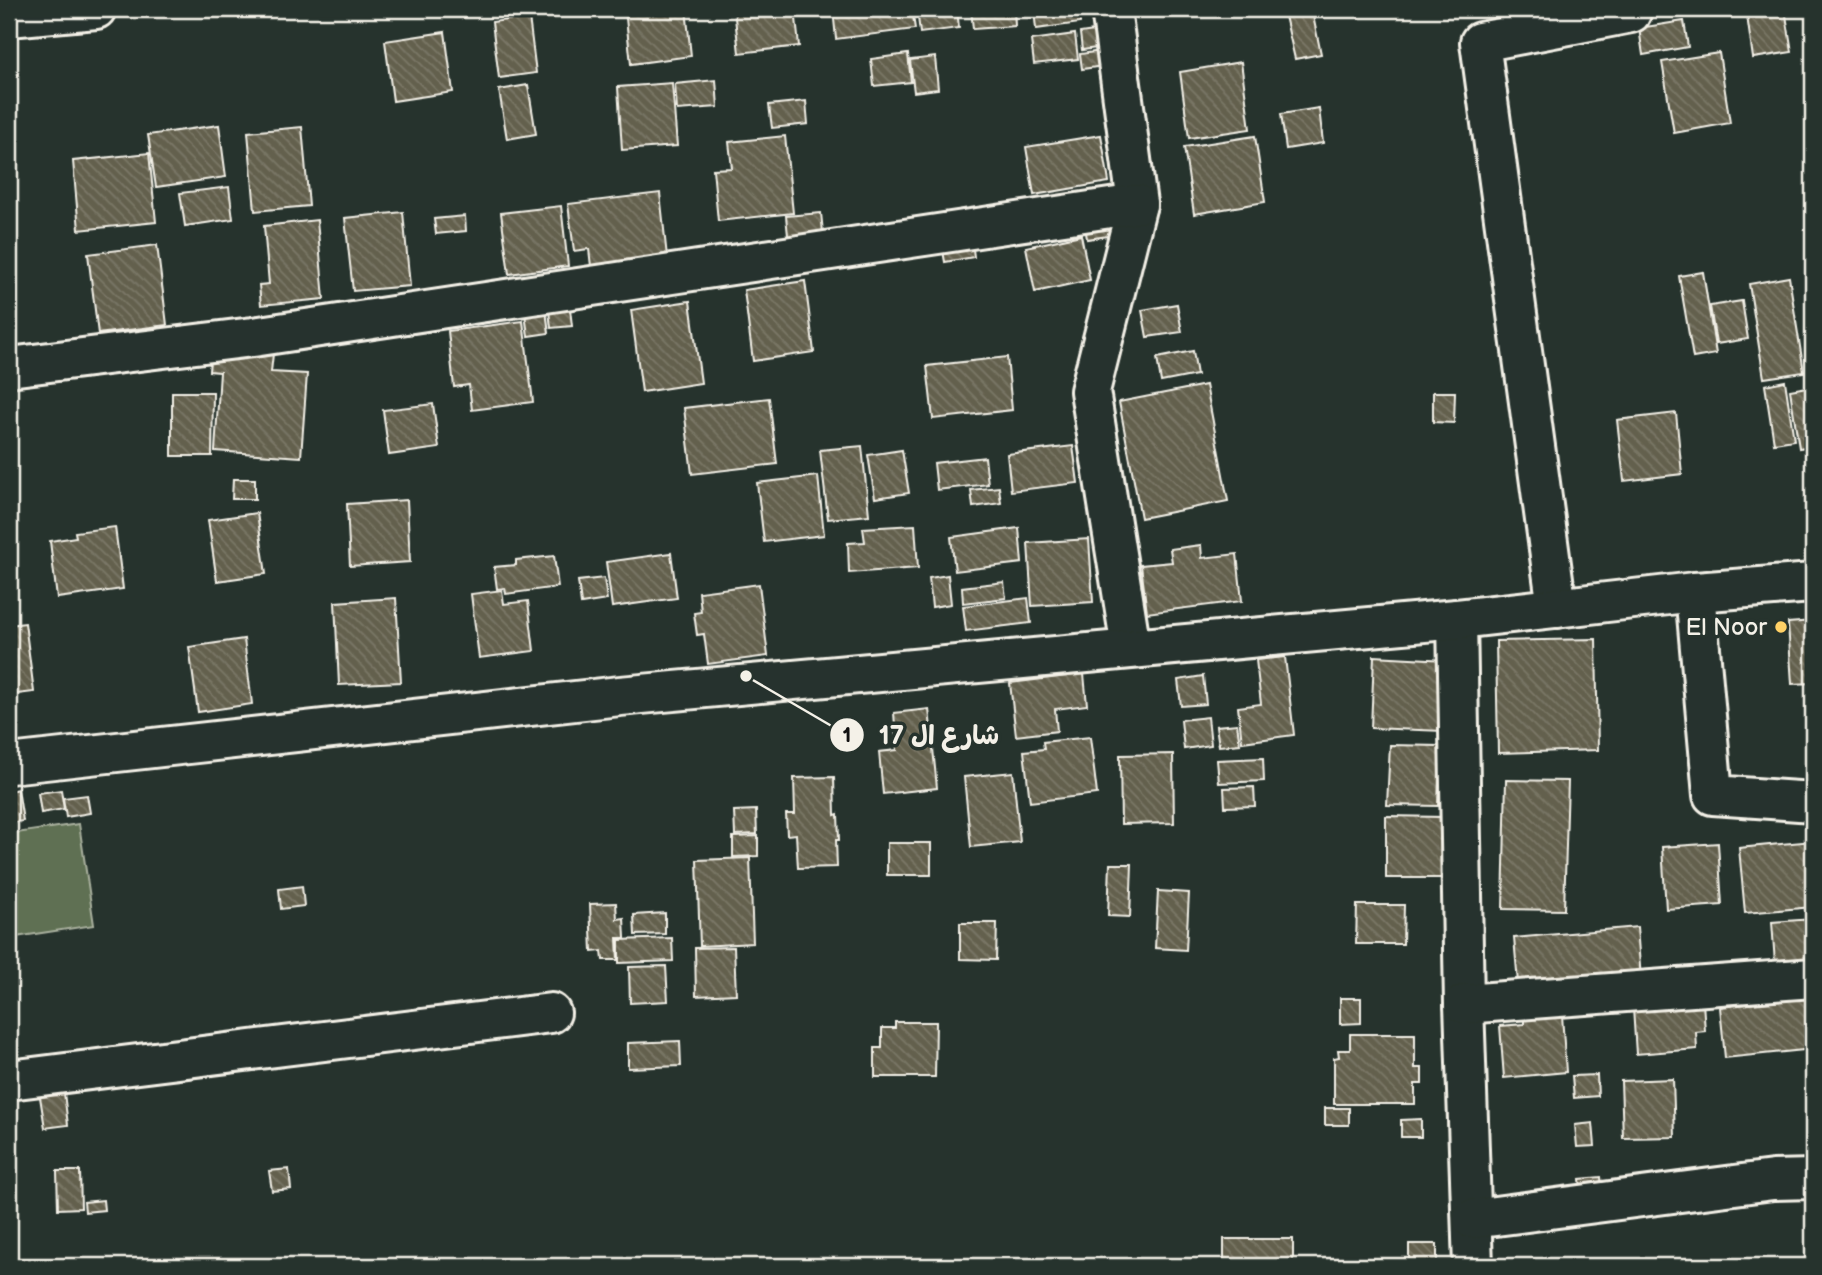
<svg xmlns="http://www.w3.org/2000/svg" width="1822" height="1275" viewBox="0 0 1822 1275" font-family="'Balsamiq Sans','Playpen Sans Arabic',sans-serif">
	<defs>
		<pattern id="building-back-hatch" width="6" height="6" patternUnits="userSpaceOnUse" patternTransform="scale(1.75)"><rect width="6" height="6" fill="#64614e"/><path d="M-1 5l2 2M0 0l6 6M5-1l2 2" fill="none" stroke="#7b7868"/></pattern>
	</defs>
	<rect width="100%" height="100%" fill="#26332d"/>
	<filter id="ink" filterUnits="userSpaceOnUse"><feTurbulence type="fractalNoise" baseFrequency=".0143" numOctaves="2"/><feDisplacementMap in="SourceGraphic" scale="14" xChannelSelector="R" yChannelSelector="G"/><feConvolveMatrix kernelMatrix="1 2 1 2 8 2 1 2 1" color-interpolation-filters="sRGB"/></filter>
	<g filter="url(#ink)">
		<!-- garden -->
		<polygon fill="#5e7053" stroke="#a9b09e" stroke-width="2" points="79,824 94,925 9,938 9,834"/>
		<!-- building -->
		<g fill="url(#building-back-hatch)" stroke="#f4f1e8" stroke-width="2">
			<polygon points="625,9 686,9 691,56 631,64"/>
			<polygon points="734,9 795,9 799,46 739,53"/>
			<polygon points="833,9 912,9 915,29 836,39"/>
			<polygon points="917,9 957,9 959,28 920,33"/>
			<polygon points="971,9 1014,9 1015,26 973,29"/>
			<polygon points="1034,9 1079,9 1080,23 1036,29"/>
			<polygon points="1785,9 1792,52 1753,58 1747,16"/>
			<polygon points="1312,11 1321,54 1295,59 1285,16"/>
			<polygon points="529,17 536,73 499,78 492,22"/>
			<polygon points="1684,21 1688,47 1643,55 1639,28"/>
			<polygon points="1101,30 1104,47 1082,50 1080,33"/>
			<polygon points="445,32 453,92 393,101 385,41"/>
			<polygon points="1075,34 1078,59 1034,64 1031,40"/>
			<polygon points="1102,51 1104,66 1082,69 1080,54"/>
			<polygon points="1719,53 1730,123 1674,133 1662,62"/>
			<polygon points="908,54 911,82 874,86 871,59"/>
			<polygon points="935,57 938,89 914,92 910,60"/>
			<polygon points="1241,62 1250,129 1189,138 1180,72"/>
			<polygon points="716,80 718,107 677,110 675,84"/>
			<polygon points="672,83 677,146 622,150 618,87"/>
			<polygon points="528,85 536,134 507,139 499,90"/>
			<polygon points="806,101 808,124 772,128 769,105"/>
			<polygon points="1319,108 1323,143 1286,149 1281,114"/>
			<polygon points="219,125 226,177 156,187 148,135"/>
			<polygon points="302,127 309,206 255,211 248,132"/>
			<polygon points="1101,135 1109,182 1034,195 1026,147"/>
			<polygon points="785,136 793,213 718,221 713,169 732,168 729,142"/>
			<polygon points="1255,136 1265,202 1194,214 1184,147"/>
			<polygon points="149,153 156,222 79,230 73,161"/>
			<polygon points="229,187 233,219 185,226 180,193"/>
			<polygon points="660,193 668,266 592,275 589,249 574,251 568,204"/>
			<polygon points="561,206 568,266 509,274 501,213"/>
			<polygon points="403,212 410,286 353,291 345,218"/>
			<polygon points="821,213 824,242 789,245 786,216"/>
			<polygon points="465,216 466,231 436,234 434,219"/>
			<polygon points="1112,216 1115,235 1087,239 1084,220"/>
			<polygon points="317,220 324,299 261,305 259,285 269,284 264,226"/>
			<polygon points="1081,235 1090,280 1035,292 1026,247"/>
			<polygon points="972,241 974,257 945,262 942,245"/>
			<polygon points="157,245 167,325 98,334 88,254"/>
			<polygon points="1703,272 1716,354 1693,358 1679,276"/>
			<polygon points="1789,277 1804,372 1764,378 1749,284"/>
			<polygon points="805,281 814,352 753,361 744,290"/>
			<polygon points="569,300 572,326 551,328 548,302"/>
			<polygon points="690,301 701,383 642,392 631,310"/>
			<polygon points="1742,301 1748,339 1716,344 1710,306"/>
			<polygon points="545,303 549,333 528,336 524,306"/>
			<polygon points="1177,304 1182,332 1147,337 1142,310"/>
			<polygon points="523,321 533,402 472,410 469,385 454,387 448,331"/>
			<polygon points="211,349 273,354 271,372 307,374 301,457 215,451 220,372 209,371"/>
			<polygon points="1193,351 1197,375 1161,382 1157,358"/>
			<polygon points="1007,357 1012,410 933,419 927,366"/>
			<polygon points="1785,381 1794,440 1774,443 1765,385"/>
			<polygon points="1206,385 1228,501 1141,518 1119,402"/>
			<polygon points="1813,386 1813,446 1799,448 1790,390"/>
			<polygon points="172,392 213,392 212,456 172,456"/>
			<polygon points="1433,392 1455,392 1454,423 1433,422"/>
			<polygon points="769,398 777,464 692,474 684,408"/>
			<polygon points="433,404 439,448 389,455 383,410"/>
			<polygon points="1676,413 1682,474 1624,481 1617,420"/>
			<polygon points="862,446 869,515 828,519 820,450"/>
			<polygon points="1073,446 1078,483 1011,491 1007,454"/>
			<polygon points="902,450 909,493 875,498 868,455"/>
			<polygon points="985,457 988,484 937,490 934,463"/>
			<polygon points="818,476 824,535 764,542 757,483"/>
			<polygon points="233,479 255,479 255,499 232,499"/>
			<polygon points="999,487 1001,503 973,507 971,490"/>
			<polygon points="407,500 410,562 350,566 347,504"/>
			<polygon points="257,513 266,574 217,581 208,520"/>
			<polygon points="915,525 918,568 849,573 848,543 865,542 863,528"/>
			<polygon points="115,527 123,589 57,598 50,541 76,537 75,532"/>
			<polygon points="1019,528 1022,563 955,571 951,537"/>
			<polygon points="1089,539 1093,602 1032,606 1028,543"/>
			<polygon points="1201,545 1202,558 1237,554 1242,601 1147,613 1141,565 1172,562 1170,549"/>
			<polygon points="671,553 677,598 612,607 606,562"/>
			<polygon points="554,556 558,587 506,594 505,588 497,589 494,567 516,565 516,560"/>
			<polygon points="948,575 951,604 932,607 929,578"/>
			<polygon points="604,578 607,600 581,604 578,581"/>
			<polygon points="1004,582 1006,598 963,603 962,587"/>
			<polygon points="759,584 768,656 708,664 704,634 697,635 694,613 701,612 699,592"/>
			<polygon points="502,590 504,604 528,601 534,651 479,658 471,594"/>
			<polygon points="396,598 401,682 339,685 335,602"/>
			<polygon points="1028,598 1031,623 966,631 963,606"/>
			<polygon points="1813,621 1813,683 1792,684 1788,623"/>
			<polygon points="25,623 34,692 9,695 9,625"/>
			<polygon points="244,639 252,704 198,712 189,647"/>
			<polygon points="1596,639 1598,750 1498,753 1496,641"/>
			<polygon points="1374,656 1446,660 1443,731 1371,728"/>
			<polygon points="1285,657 1294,735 1242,742 1238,707 1261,704 1256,660"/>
			<polygon points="1084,674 1087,705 1055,709 1057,731 1016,736 1010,683"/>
			<polygon points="1203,676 1206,704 1181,706 1178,680"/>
			<polygon points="929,709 937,788 883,794 879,752 897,750 894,713"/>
			<polygon points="1208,717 1211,745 1184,749 1181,720"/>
			<polygon points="1237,724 1240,744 1219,746 1216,726"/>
			<polygon points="1090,737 1097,794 1030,802 1024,751 1044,749 1043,742"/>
			<polygon points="1390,745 1440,746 1438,806 1387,805"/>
			<polygon points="1173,754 1174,823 1121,824 1120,755"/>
			<polygon points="1263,758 1264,781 1219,783 1217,760"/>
			<polygon points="1013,772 1020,842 971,847 964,777"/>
			<polygon points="834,777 835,815 838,814 839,840 836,840 837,867 798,868 796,834 787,835 786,814 795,814 794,778"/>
			<polygon points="1506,780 1568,781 1564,910 1503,909"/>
			<polygon points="1254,787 1255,806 1225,807 1224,788"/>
			<polygon points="18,789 23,821 9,823 9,791"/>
			<polygon points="61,790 64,809 41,813 38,793"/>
			<polygon points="87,795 90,813 66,817 63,798"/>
			<polygon points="756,810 757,834 735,835 734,811"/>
			<polygon points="1386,816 1445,817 1444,878 1386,878"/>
			<polygon points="758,836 758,856 733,857 733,837"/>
			<polygon points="1813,841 1813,907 1745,913 1739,848"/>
			<rect x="887" y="843" width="44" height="32"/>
			<polygon points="1718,843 1722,905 1666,909 1662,847"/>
			<polygon points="750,858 753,943 700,946 697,860"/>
			<polygon points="1110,864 1132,864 1130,917 1108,916"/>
			<polygon points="302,886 304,906 281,909 279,889"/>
			<polygon points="1158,891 1189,893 1186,950 1155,948"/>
			<polygon points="616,903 617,919 624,918 625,938 617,938 618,960 603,960 602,951 592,952 590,904"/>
			<polygon points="1357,905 1404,905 1403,944 1356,944"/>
			<polygon points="665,913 665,934 635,935 634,915"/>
			<polygon points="1813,919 1813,974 1776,977 1772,922"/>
			<polygon points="960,923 997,923 996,960 960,959"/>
			<polygon points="1637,927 1641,979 1519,994 1514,938"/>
			<polygon points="672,938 673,961 619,963 619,940"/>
			<polygon points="734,947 736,994 696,996 695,948"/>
			<polygon points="666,966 668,1001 630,1003 629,967"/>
			<polygon points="1340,998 1361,998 1361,1023 1340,1024"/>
			<polygon points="1808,998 1813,1049 1725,1058 1720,1007"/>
			<polygon points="1703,1002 1705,1031 1696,1032 1697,1049 1636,1054 1633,1008"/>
			<polygon points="1562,1015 1566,1072 1504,1078 1500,1026 1524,1024 1524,1018"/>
			<polygon points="895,1022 936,1022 935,1077 875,1077 875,1048 882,1048 882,1028 895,1028"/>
			<polygon points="1350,1034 1415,1034 1415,1068 1422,1068 1422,1084 1415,1084 1415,1104 1334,1104 1334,1058 1339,1057 1338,1050 1350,1050"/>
			<polygon points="680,1041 681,1066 628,1068 628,1043"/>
			<polygon points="1597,1075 1598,1096 1574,1098 1572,1076"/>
			<polygon points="1673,1079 1675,1137 1623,1138 1621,1081"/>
			<polygon points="64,1093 68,1125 45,1128 40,1097"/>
			<rect x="1325" y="1108" width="24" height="17"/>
			<polygon points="1421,1119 1421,1137 1401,1137 1401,1120"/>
			<polygon points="1593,1123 1595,1146 1577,1147 1575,1125"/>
			<polygon points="289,1169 291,1189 272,1191 269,1171"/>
			<polygon points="57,1171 80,1171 81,1208 58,1209"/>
			<polygon points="1601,1177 1603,1195 1582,1198 1580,1179"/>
			<polygon points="103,1200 104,1210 85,1212 84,1202"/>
			<rect x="1224" y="1239" width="69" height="27"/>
			<rect x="1409" y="1244" width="28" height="18"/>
		</g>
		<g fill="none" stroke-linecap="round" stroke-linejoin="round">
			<defs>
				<g id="minor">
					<polyline points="1111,9 1137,204 1090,391 1128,629"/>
					<polyline points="9,17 96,9"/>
					<polyline points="9,367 253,337 1137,204"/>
					<polyline points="1695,592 1713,795 1813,802"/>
					<polyline points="1557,608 1480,42 1631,13"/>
					<polyline points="1457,619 1464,1004 1473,1266"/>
					<polyline points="9,764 620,696 1457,619 1695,592 1813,583"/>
					<polyline points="1464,1004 1813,978"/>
					<polyline points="9,1080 551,1013"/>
					<polyline points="1472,1219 1773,1180 1813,1179"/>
				</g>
			</defs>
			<!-- minor casing -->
			<use href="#minor" stroke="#f4f1e8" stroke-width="44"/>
			<!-- minor -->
			<use href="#minor" stroke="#26332d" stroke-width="38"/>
		</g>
	</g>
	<!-- markers -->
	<circle fill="#ffd166" stroke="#26332d" stroke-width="2.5" cx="1781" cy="627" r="7"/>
	<g text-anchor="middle" stroke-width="7" stroke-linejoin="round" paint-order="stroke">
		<!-- poi labels -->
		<g font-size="24" fill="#f4f1e8" stroke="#26332d" text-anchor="end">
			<text x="1767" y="635">El Noor</text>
		</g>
	</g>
	<!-- callouts -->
	<path fill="none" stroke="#f4f1e8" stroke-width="2.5" d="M746 676L847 735"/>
	<g fill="#f4f1e8" stroke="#26332d" stroke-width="2.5">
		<circle cx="746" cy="676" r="7"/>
		<circle cx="847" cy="735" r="18"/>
	</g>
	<g font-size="21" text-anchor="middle" font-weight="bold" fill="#111">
		<text x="847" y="742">1</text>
	</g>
	<g font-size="26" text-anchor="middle" font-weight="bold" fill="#f4f1e8" stroke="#26332d" stroke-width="7" stroke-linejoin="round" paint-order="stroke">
		<text x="939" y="744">شارع ال 17</text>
	</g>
	<!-- margin -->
	<rect width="1822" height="1275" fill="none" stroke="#26332d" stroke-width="35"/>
	<rect x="18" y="18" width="1787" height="1240" fill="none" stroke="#f4f1e8" stroke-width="2.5" filter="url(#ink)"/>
</svg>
